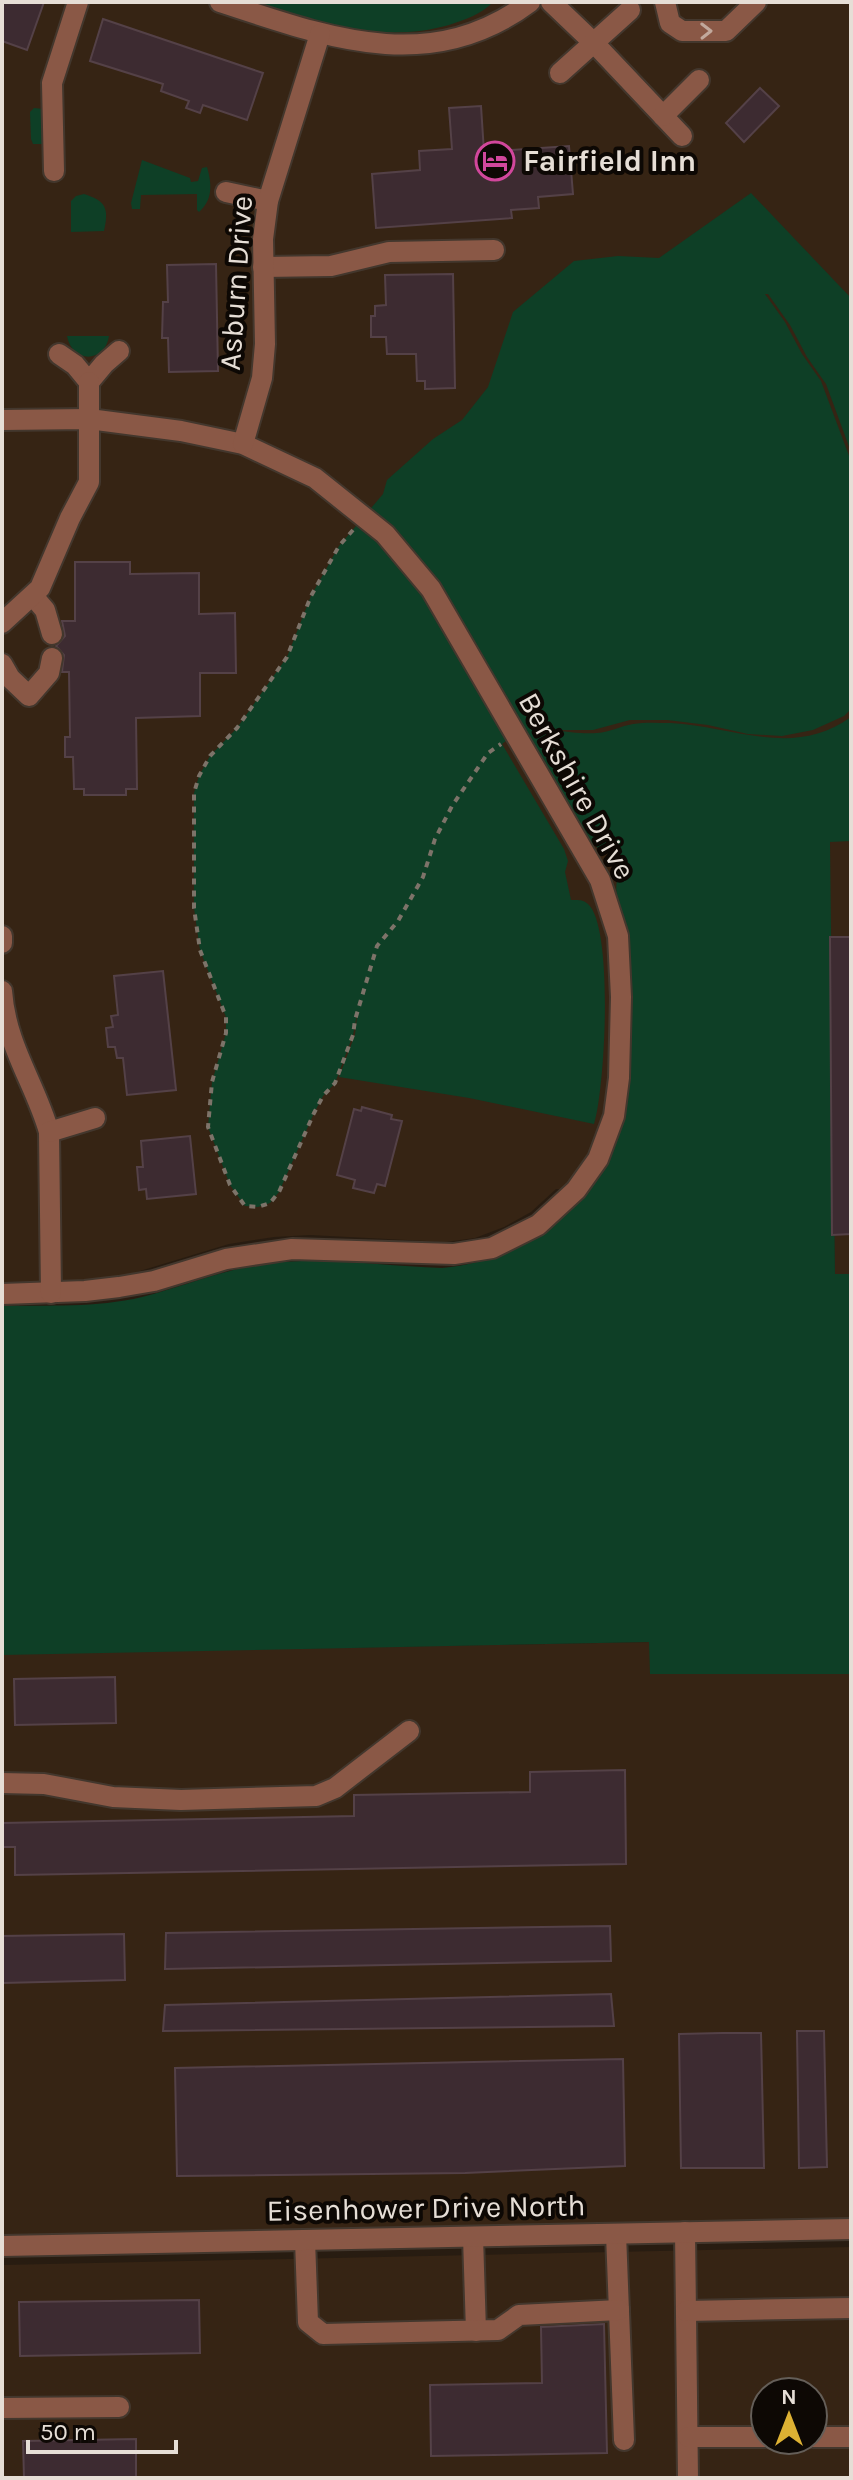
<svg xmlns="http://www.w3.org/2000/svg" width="853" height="2480" viewBox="0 0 853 2480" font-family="Karla,sans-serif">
	<rect width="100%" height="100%" fill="#281c11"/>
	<!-- built -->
	<g fill="#362414" fill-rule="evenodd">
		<polygon points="2,2 851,2 851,1274 835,1275 833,1190 556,1189 531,1212 504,1227 475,1238 445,1242 310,1235 274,1237 229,1244 130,1274 82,1281 2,1282"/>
		<polygon points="650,1642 650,1674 851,1674 851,2229 2,2246 2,1654"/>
		<path d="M851,2247v231h-849v-213zM765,2392h48v48h-48z"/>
	</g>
	<!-- green -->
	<g fill="#0e3f26">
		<path d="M255,2h238c-11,12 -29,18 -44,23 -67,19 -130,-2 -194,-23z"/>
		<polygon points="34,108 44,109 44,139 42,144 33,144 31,139 30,112"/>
		<path d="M142,160l48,18 1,4 7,-1 4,-13 5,-1c5,17 6,33 -8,45l-2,-2v-16l-56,1 -1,14h-8l-1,-6z"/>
		<path d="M751,193l100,105v154l-25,-68 -19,-27 -17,-32 -22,-31h-3l20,28 17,32 19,27 30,80v248l-7,7 -31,14 -31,6 -34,-2 -40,-9 -41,-5h-37l-37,10h-39c13,2 30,4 43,3 13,-1 24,-7 36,-9 12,-2 26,-1 38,-1 62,3 122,36 180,-6v124l-21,1 5,432h16v400h-201l-1,-32 -647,13v-349c46,-1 94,2 140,-9 43,-11 85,-29 129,-34 57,-6 114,3 171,5 45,-4 87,-21 120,-52 10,-10 22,-19 30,-30 50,-72 39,-165 33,-248 -2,-19 -15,-50 -5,-64l-13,-24 -9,-2 -9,-7 -63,-108 -11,1 -13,10 62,105 4,12 -3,11 6,28c6,0 12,-1 17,4 26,23 17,186 6,220l-125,-26 -130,-21 16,-42 3,-26 -5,26 -18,48 -12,13 -9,17 -35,79 -9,11 -12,4 -13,-1 -15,-21 -22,-58 4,-45 14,-49v-16l-26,-67 -6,-42v-115l5,-17 11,-20 27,-28 50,-71 24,-61 28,-50 44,-52 4,-14 46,-41 29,-19 26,-33 25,-75 61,-51 44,-5 41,2z"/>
		<path d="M84,194c22,7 25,14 20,37l-33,1v-31l5,-5z"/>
		<path d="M67,336h42c-4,27 -37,28 -42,0z"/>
	</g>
	<!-- building -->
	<g fill="#3d2b31" stroke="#544147" stroke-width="2">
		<polygon points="2,2 44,2 27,50 2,41"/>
		<polygon points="103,19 263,73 247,120 203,105 200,113 186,108 189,101 161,91 163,84 90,61"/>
		<polygon points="760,88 779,106 744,142 726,123"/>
		<polygon points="481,106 484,152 569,146 573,194 538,197 539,208 511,210 512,218 376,228 372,174 420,170 419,151 452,149 449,108"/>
		<polygon points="216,264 218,371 169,372 168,338 162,338 163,302 168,302 167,265"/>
		<polygon points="453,274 455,388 425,389 425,381 417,381 416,354 387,354 386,337 371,337 371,316 375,316 375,306 386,305 385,275"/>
		<polygon points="75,562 130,562 130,574 199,573 199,614 235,613 236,673 200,673 200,716 136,718 137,789 126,789 126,795 84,795 84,789 74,789 73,757 65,757 65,737 70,737 69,672 62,672 64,655 56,646 65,636 62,621 75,621"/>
		<polygon points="830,937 851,937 851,1234 832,1235"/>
		<polygon points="163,971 176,1090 127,1095 123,1058 117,1058 115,1047 108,1047 106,1028 113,1027 111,1016 118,1015 114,976"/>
		<polygon points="362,1107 392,1115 391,1119 402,1121 385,1186 377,1184 374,1193 353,1188 355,1180 337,1175 354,1109 361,1111"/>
		<polygon points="190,1136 196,1194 147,1199 146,1189 139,1190 137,1167 143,1167 141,1141"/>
		<polygon points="115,1677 116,1723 15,1725 14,1679"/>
		<polygon points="625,1770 626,1864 15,1875 15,1847 2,1847 2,1823 354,1816 354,1795 530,1792 530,1772"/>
		<polygon points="610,1926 611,1961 165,1969 166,1933"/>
		<polygon points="124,1934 125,1980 2,1983 2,1936"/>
		<polygon points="611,1994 614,2026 163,2031 165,2005"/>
		<polygon points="797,2031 824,2031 827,2167 799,2168"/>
		<polygon points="722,2033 761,2033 764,2168 681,2168 679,2034"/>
		<polygon points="623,2059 625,2166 465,2173 177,2176 175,2068"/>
		<polygon points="199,2300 200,2353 20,2356 19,2302"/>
		<polygon points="604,2324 607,2453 431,2456 430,2385 542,2383 541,2327"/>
		<polygon points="136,2439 136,2478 24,2478 23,2441"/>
	</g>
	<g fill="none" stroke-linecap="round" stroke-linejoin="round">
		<defs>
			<g id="minor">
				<path d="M220,2c107,35 210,75 310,0"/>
				<polyline points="551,2 595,44 682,136"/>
				<polyline points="665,2 670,23 682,31 726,31 756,2"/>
				<polyline points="560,73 630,10"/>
				<polyline points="663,116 699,80"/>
				<polyline points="54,171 52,83 78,2"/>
				<polyline points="226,192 268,201"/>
				<polyline points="263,267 331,266 389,252 494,250"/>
				<polyline points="59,354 75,365 89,382 104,364 119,351"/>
				<polyline points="2,420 89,419 181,431 243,444 315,478 385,534 431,589 600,880 618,936 621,997 619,1078 614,1116 598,1159 576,1190 538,1225 492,1248 454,1254 292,1249 226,1259 154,1281 119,1287 85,1291 2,1294"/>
				<polyline points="243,444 262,378 265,344 263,239 268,201 320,34"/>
				<polyline points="33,596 45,610 52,634"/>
				<polyline points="2,623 40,588 70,518 89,482 89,382"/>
				<polyline points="2,664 10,678 29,696 49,673 52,658"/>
				<polyline points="2,943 2,936"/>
				<path d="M2,991c4,55 33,92 47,141l2,161"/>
				<polyline points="49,1132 95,1118"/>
				<polyline points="2,1783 44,1784 113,1797 181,1800 316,1796 335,1788 409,1731"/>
				<polyline points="685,2232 688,2478"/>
				<polyline points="616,2234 624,2440"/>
				<polyline points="473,2237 476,2331"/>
				<polyline points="305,2240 308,2322 323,2334 498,2330 519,2315 619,2310"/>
				<polyline points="2,2246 851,2229"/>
				<polyline points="686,2311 851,2308"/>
				<polyline points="2,2408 119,2407"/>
				<polyline points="688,2437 765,2437"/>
				<polyline points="813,2437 851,2437"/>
			</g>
		</defs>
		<!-- minor casing -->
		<use href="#minor" stroke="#43372d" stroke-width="24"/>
		<!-- path -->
		<polyline stroke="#7d7369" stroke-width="4" stroke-dasharray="6 6" stroke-linecap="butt" points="353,530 339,546 311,596 287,657 237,728 210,756 199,776 194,793 194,908 200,950 226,1017 226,1033 212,1082 208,1127 230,1185 245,1206 258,1207 270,1203 279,1192 314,1113 323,1096 335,1083 353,1035 355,1020 377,946 398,921 423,877 435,839 452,806 488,753 501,744"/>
		<!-- minor -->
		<use href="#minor" stroke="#8a5846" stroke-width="20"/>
	</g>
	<!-- one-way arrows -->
	<defs><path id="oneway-chevron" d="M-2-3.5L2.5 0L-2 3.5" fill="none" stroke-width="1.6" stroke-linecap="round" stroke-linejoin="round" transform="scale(2)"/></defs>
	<use stroke="#c1a89c" href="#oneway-chevron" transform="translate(706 31) rotate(-1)"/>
	<!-- icons -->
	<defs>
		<symbol id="hotel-ring" viewBox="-11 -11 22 22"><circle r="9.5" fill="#0d0804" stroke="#d1479c" stroke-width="1.5"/><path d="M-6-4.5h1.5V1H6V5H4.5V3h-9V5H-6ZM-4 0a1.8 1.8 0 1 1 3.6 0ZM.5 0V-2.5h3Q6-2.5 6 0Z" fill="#d1479c"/></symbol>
	</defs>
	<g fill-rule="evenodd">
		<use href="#hotel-ring" x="473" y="139" width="44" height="44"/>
	</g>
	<g text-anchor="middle" stroke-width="8" stroke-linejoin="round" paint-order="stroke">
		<!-- poi labels -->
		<g font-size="30" font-weight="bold" fill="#e6ded6" stroke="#0d0804" text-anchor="start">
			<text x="523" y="171">Fairfield Inn</text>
		</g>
		<!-- street labels -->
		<g font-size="30" fill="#e6ded6" stroke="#0d0804">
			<text transform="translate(236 283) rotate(-86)" y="10">Asburn Drive</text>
			<text transform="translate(577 786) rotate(61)" y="10">Berkshire Drive</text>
			<text transform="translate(426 2208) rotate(-1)" y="10">Eisenhower Drive North</text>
		</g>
	</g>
	<!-- border -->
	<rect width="853" height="2480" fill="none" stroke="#e6ded6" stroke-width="8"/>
	<!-- north arrow -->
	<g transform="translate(789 2416)"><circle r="38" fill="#0d0804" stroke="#645e58" stroke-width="2"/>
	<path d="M0-6L14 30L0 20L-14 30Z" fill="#ddb133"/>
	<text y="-12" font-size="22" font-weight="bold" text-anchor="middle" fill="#e6ded6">N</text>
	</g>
	<!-- scale -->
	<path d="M28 2440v12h148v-12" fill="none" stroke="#e6ded6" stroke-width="4"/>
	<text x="40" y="2440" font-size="24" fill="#e6ded6" stroke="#0d0804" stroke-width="6" paint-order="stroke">50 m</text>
</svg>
